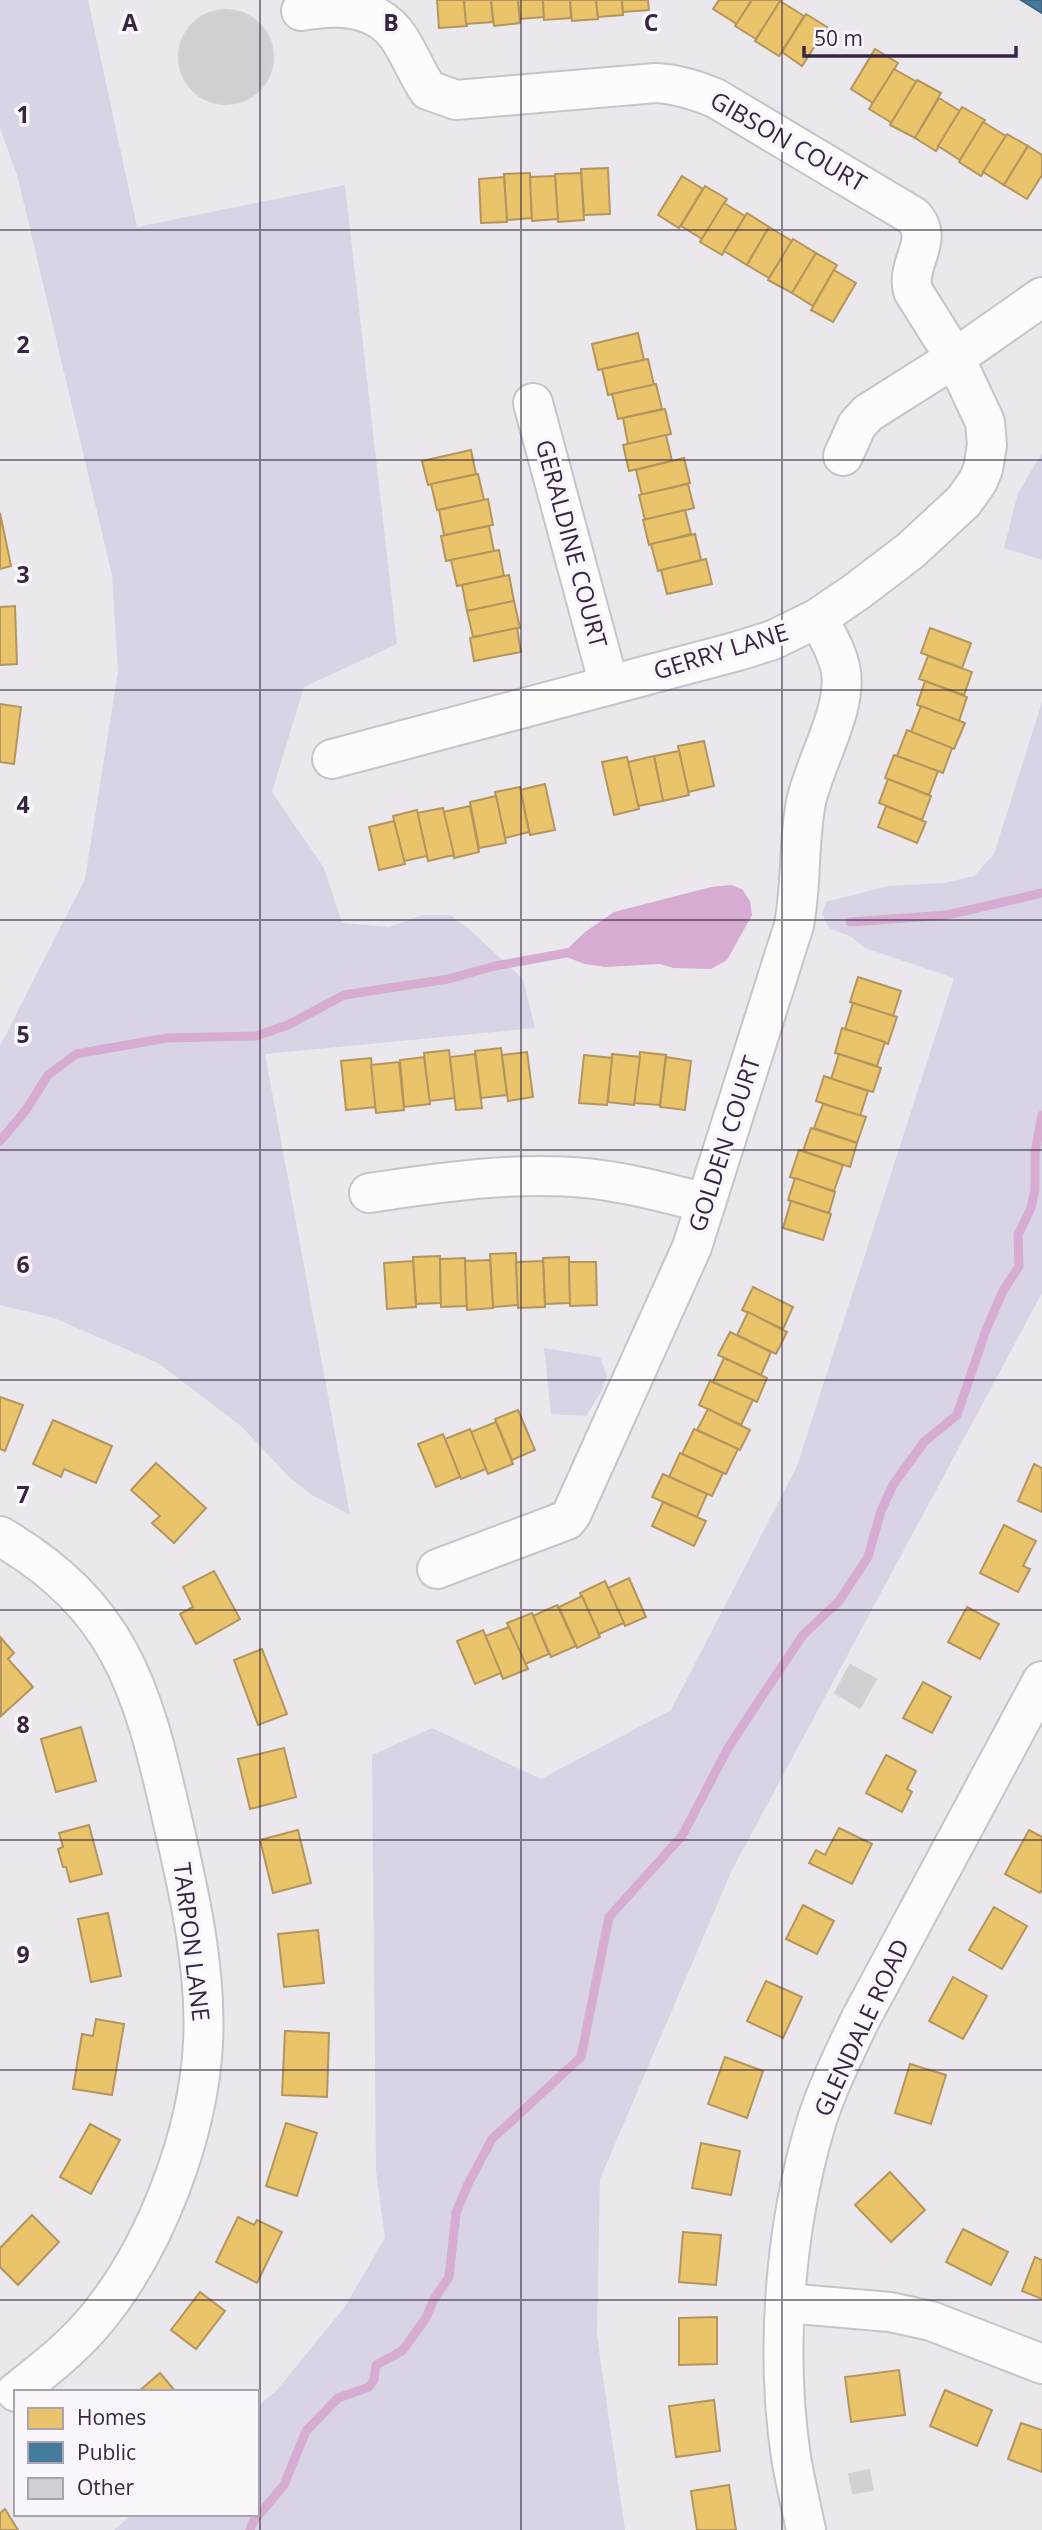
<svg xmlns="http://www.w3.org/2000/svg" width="1042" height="2530" viewBox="0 0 1042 2530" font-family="'Open Sans',sans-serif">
	<rect width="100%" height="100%" fill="#ebe8ed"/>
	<!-- green -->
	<g fill="#d8d3e5">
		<polygon points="0,0 88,0 137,227 345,185 397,644 304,687 272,792 324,868 342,923 389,927 422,915 450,915 468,928 523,979 535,1028 265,1054 350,1515 310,1494 289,1477 241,1426 158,1363 54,1318 0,1305 0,1046 85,879 118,671 112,575 18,178 0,128"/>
		<polygon points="1042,453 1042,560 1004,548 1018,493"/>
		<polygon points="1042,702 1042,1293 732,1870 600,2179 597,2336 625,2530 114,2530 133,2514 257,2514 257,2407 276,2391 344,2308 385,2238 376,2171 372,1755 432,1728 541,1779 671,1710 797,1466 954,978 865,948 850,936 829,928 822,914 826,902 888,886 944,883 974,876 994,854"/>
		<polygon points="544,1348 600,1357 607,1376 601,1392 586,1416 551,1414"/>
	</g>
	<!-- water -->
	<polygon fill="#d7acd2" points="731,885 742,889 750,901 752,915 727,960 711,969 673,968 660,964 605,967 585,964 561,955 585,932 614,912 711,887"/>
	<!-- homes -->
	<g fill="#e9c46a" stroke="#b4955d" stroke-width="2">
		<polygon points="437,0 464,0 467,26 439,28"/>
		<polygon points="464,0 491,0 493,22 466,24"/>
		<polygon points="491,0 518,0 520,23 494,26"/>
		<polygon points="518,0 543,0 544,17 520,19"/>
		<polygon points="543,0 570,0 571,18 544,20"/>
		<polygon points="570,0 596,0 598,19 572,21"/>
		<polygon points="596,0 622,0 623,15 598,17"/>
		<polygon points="622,0 648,0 649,10 623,12"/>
		<polygon points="719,0 752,0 737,24 713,9"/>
		<polygon points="752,0 781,0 756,39 735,26"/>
		<polygon points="780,1 804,16 779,56 755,41"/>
		<polygon points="806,14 827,27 802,66 782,52"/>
		<polygon points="875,49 898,63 873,103 851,89"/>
		<polygon points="894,69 917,82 892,123 869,109"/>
		<polygon points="917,80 941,93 915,138 890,125"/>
		<polygon points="939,98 960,111 936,151 915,138"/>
		<polygon points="962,107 985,120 960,160 938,146"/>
		<polygon points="983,122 1006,136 981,176 959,162"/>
		<polygon points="1007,134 1028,146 1004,185 983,172"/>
		<polygon points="1028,146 1042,155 1042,175 1027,199 1004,185"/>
		<polygon points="608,168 610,214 584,215 581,169"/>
		<polygon points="530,173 532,218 507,220 504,174"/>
		<polygon points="581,173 584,220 558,222 555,174"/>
		<polygon points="555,176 558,219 532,221 530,177"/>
		<polygon points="682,176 703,189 679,228 658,215"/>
		<polygon points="504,177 507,222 481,223 479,179"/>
		<polygon points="705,186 727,199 702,239 681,226"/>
		<polygon points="724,203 745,216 722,255 700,242"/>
		<polygon points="747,213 769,227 747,265 724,251"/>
		<polygon points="769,227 792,241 769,278 747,265"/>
		<polygon points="793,239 816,253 792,293 768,280"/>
		<polygon points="816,253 837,265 813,306 792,293"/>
		<polygon points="834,270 856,283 833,322 811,310"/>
		<polygon points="638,333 644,360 598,370 592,344"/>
		<polygon points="648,359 654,385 608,395 602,369"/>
		<polygon points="656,384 662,409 618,419 612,394"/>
		<polygon points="665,409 671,434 628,444 623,418"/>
		<polygon points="666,435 672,461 629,471 623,445"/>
		<polygon points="471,450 476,474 428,485 422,461"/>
		<polygon points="684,458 690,483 642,495 636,470"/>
		<polygon points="478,474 484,500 437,510 431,484"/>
		<polygon points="688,484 694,508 645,520 639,495"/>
		<polygon points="488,499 493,525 444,535 439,510"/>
		<polygon points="685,510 691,534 649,545 643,520"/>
		<polygon points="0,513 11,566 0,569"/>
		<polygon points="489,526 494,551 446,561 441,536"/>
		<polygon points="695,534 701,560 658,571 651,544"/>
		<polygon points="499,550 504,576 457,586 451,560"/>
		<polygon points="706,559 712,584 667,594 661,570"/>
		<polygon points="509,575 514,601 467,611 462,585"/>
		<polygon points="514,601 520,628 473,637 467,611"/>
		<polygon points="15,606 17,664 0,665 0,607"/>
		<polygon points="517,628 521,652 474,661 470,638"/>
		<polygon points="930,628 971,643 962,668 921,653"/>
		<polygon points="928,656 972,672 964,695 919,679"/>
		<polygon points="925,681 967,697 959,721 917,705"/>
		<polygon points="0,704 21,707 14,764 0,762"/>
		<polygon points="921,706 965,723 954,749 911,732"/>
		<polygon points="907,730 952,748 943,773 897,756"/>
		<polygon points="704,741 714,786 688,792 678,746"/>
		<polygon points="679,751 689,795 663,801 654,756"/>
		<polygon points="894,755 938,771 929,795 885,778"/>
		<polygon points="654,756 663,801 638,806 628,762"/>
		<polygon points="627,757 639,809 614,815 602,762"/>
		<polygon points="888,779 931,796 922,820 879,803"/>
		<polygon points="545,784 555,830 530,835 520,790"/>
		<polygon points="520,787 529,832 505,838 495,792"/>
		<polygon points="496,796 506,843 479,848 470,802"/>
		<polygon points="470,806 479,852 454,858 443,812"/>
		<polygon points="886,806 926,822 917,843 878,827"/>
		<polygon points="443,808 454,855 428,861 417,813"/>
		<polygon points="417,810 427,856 404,861 393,816"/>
		<polygon points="394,821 405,864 379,870 369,827"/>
		<polygon points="858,977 901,991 893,1016 850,1002"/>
		<polygon points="853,1003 897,1017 888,1044 845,1029"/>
		<polygon points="842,1028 885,1042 877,1066 835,1053"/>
		<polygon points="501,1048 507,1095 481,1098 475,1051"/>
		<polygon points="449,1050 455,1098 429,1101 424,1053"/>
		<polygon points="527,1052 533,1097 508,1101 502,1055"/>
		<polygon points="640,1052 666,1055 660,1105 634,1103"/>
		<polygon points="475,1054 482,1108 456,1110 450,1057"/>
		<polygon points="612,1054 640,1057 634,1105 608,1102"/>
		<polygon points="839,1054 881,1068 873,1092 831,1079"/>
		<polygon points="584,1055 612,1058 607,1105 579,1103"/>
		<polygon points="424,1057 430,1104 404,1107 400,1060"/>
		<polygon points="666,1057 691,1061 685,1110 660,1107"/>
		<polygon points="371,1058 376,1107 346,1110 341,1061"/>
		<polygon points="399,1062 404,1110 376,1113 371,1065"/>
		<polygon points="824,1076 868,1091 860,1116 816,1101"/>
		<polygon points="823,1104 866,1117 857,1143 814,1128"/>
		<polygon points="811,1128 857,1143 850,1167 803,1151"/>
		<polygon points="799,1150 843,1165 834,1191 790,1177"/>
		<polygon points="795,1178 835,1192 829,1213 788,1200"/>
		<polygon points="791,1201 831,1214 823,1240 783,1228"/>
		<polygon points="516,1253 518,1305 493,1307 490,1254"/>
		<polygon points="440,1256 441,1303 416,1304 413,1257"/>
		<polygon points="569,1257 570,1303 545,1304 543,1258"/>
		<polygon points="465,1258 467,1306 441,1307 440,1259"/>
		<polygon points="490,1260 493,1308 467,1310 465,1261"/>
		<polygon points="413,1261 416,1307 387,1309 384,1263"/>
		<polygon points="543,1261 545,1307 518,1308 516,1262"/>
		<polygon points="569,1262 596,1262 597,1305 570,1306"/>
		<polygon points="753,1287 793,1307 783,1329 742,1310"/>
		<polygon points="748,1312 787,1332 776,1354 737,1335"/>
		<polygon points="730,1332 771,1352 761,1375 718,1355"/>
		<polygon points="724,1358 767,1378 757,1402 713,1382"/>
		<polygon points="710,1381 753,1400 741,1425 699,1405"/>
		<polygon points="0,1397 23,1405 5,1451 0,1449"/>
		<polygon points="708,1409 750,1430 740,1450 697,1430"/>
		<polygon points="518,1410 535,1450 512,1460 495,1419"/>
		<polygon points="53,1420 112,1446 96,1483 64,1469 61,1477 33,1464"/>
		<polygon points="496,1422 513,1464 488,1474 471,1432"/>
		<polygon points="470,1429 486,1469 461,1479 445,1439"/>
		<polygon points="694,1429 738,1449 726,1474 682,1454"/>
		<polygon points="443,1434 460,1477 436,1487 418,1444"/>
		<polygon points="680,1453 723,1473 712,1496 669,1477"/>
		<polygon points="156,1463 206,1508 174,1543 152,1523 160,1516 131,1490"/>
		<polygon points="1034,1464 1042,1468 1042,1512 1018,1501"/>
		<polygon points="663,1474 707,1494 697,1517 652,1497"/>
		<polygon points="663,1502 706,1521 694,1546 652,1526"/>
		<polygon points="1004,1525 1036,1541 1023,1566 1030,1569 1018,1592 980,1573"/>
		<polygon points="214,1571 240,1619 196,1644 180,1614 193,1607 183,1587"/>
		<polygon points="629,1578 646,1617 625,1626 608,1588"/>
		<polygon points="605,1581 624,1623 599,1634 580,1593"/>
		<polygon points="582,1596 600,1637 577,1648 559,1607"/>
		<polygon points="557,1605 576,1646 551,1657 533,1616"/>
		<polygon points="967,1607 999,1624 980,1659 948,1642"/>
		<polygon points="532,1613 549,1654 525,1664 507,1623"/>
		<polygon points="509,1627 528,1669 503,1679 485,1636"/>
		<polygon points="483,1630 501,1673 475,1684 457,1641"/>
		<polygon points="1,1638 14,1653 8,1659 33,1687 1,1716"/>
		<polygon points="262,1649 287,1714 258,1725 234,1660"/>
		<polygon points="923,1682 951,1697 932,1733 903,1718"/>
		<polygon points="81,1727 96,1781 56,1792 41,1739"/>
		<polygon points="284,1748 296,1797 250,1809 238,1759"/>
		<polygon points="886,1755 916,1771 907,1789 912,1792 902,1812 866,1793"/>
		<polygon points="89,1825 102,1874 70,1882 66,1867 63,1867 58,1849 63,1847 59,1833"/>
		<polygon points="839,1828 872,1844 852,1884 809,1863 816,1850 825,1855"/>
		<polygon points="298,1830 311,1883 273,1893 260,1840"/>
		<polygon points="1029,1830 1042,1837 1042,1889 1040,1893 1005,1874"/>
		<polygon points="803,1905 834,1921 817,1954 786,1939"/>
		<polygon points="994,1907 1027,1926 1002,1969 969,1950"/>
		<polygon points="108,1913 121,1976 91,1982 78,1919"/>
		<polygon points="318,1930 324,1983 284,1987 278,1934"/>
		<polygon points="953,1977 987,1996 963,2039 929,2021"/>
		<polygon points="766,1981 802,1997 783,2038 747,2021"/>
		<polygon points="96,2019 124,2024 112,2095 73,2089 82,2034 93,2036"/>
		<polygon points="285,2031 329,2033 327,2097 282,2095"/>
		<polygon points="725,2057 763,2071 747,2118 708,2104"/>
		<polygon points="910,2064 946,2075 931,2124 895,2113"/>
		<polygon points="286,2123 317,2133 297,2196 266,2186"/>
		<polygon points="90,2124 120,2140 91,2194 60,2177"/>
		<polygon points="701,2143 740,2151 731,2195 692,2188"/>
		<polygon points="890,2172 925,2210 891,2242 855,2205"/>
		<polygon points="32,2215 59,2242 18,2285 0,2267 0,2248"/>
		<polygon points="238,2217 254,2225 257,2220 282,2232 257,2283 216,2262"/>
		<polygon points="963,2229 1008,2252 991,2285 946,2262"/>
		<polygon points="683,2232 721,2235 716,2285 679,2282"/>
		<polygon points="1035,2257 1042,2260 1042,2299 1022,2291"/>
		<polygon points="200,2292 225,2311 196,2349 171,2330"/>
		<polygon points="717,2317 717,2364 679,2365 679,2318"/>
		<polygon points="899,2370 905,2415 851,2422 845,2377"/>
		<polygon points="160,2373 176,2392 138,2392"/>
		<polygon points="945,2390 992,2410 977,2446 930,2426"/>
		<polygon points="714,2400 720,2451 676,2457 669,2406"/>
		<polygon points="1021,2423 1042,2430 1042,2472 1008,2459"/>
		<polygon points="729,2485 736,2530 697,2530 691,2491"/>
		<polygon points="5,2509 18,2530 0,2530 0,2513"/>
	</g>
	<!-- public -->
	<polygon fill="#457b9d" stroke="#416281" stroke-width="2" points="1021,0 1042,0 1042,13"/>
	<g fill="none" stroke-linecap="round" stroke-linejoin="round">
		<!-- stream -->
		<g stroke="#d7acd2" stroke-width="9">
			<polyline points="850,922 947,915 1042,893"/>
			<polyline points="0,1141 26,1110 48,1075 76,1054 167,1038 256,1036 288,1025 344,995 448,979 495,966 572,952"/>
			<polyline points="250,2530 253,2522 284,2485 306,2431 338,2398 369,2387 374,2380 376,2365 402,2351 426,2318 434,2299 449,2277 456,2213 468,2184 492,2139 581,2057 609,1917 682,1836 728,1748 762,1696 803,1635 839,1601 868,1557 881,1511 893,1485 924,1442 957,1415 986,1330 1003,1291 1019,1266 1018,1235 1031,1208 1035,1190 1035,1153 1042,1115"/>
		</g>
	</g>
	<!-- building -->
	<g fill="#d2cfd4" stroke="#d4d1d6" stroke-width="2">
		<circle cx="226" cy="57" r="47"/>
		<polygon points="850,1665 876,1679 860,1708 835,1693"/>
		<polygon points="869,2470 873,2490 853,2493 849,2474"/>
	</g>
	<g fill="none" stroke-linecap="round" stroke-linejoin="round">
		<defs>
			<g id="minor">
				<path d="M301,11c36,-6 75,-7 98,27 11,17 18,35 29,52l28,10 200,-17c21,1 39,7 59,15l198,118c23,24 -8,47 0,75l42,67 30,64 2,23 -4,24 -5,12 -14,20 -54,50 -54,41 -38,26 -45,22 -35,11 -406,108"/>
				<polyline points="533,403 609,685"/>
				<polyline points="843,456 857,425 868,413 955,358 1042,297"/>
				<path d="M369,1193c69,-10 146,-22 216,-15 41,4 81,15 121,25"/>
				<path d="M0,1536c119,70 142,150 171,278 17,74 36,153 32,230 -5,91 -47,202 -105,273 -23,29 -53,52 -82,75"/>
				<path d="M437,1569l130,-49 5,-7 120,-266 102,-322c8,-41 4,-82 12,-123 8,-38 41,-92 35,-130 -3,-19 -14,-37 -23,-54"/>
				<polyline points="786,2303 890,2312 931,2321 1042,2364"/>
				<path d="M806,2530c-5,-24 -11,-49 -15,-73 -16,-107 -6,-230 25,-334 11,-35 28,-69 44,-103l182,-339"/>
			</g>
		</defs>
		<!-- minor casing -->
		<use href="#minor" stroke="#c7c4c9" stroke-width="42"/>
		<!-- minor -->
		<use href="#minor" stroke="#fcfcfc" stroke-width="38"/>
	</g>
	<!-- grid -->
	<path fill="none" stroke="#382640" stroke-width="2" stroke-opacity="0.55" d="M260,0v2530M521,0v2530M782,0v2530M0,230h1042M0,460h1042M0,690h1042M0,920h1042M0,1150h1042M0,1380h1042M0,1610h1042M0,1840h1042M0,2070h1042M0,2300h1042"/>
	<g text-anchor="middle" stroke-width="7" stroke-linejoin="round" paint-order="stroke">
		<!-- street labels -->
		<g font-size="24" fill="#382640" stroke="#f9f7fb">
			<text transform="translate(788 142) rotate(30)" y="8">GIBSON COURT</text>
			<text transform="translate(571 544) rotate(75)" y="8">GERALDINE COURT</text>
			<text transform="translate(721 652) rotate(-17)" y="8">GERRY LANE</text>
			<text transform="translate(725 1144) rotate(-72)" y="8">GOLDEN COURT</text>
			<text transform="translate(191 1942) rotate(83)" y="8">TARPON LANE</text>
			<text transform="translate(862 2028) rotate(-65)" y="8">GLENDALE ROAD</text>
		</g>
	</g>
	<g font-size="23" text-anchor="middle" font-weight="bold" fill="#382640" stroke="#f9f7fb" stroke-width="7" stroke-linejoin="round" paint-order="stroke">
		<text x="130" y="31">A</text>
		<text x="391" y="31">B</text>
		<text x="651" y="31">C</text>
		<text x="23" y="123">1</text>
		<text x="23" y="353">2</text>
		<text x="23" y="583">3</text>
		<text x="23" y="813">4</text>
		<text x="23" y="1043">5</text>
		<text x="23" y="1273">6</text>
		<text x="23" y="1503">7</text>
		<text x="23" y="1733">8</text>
		<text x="23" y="1963">9</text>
	</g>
	<!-- legend -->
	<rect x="14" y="2390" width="245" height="126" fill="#f9f7fb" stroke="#aca3b0" stroke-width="2"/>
	<rect x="28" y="2408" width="35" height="21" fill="#e9c46a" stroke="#aca3b0" stroke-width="2"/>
	<text x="77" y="2425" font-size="21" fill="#382640">Homes</text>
	<rect x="28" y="2442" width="35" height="21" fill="#457b9d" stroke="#aca3b0" stroke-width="2"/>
	<text x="77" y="2460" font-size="21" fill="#382640">Public</text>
	<rect x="28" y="2478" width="35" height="21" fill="#d2cfd4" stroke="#aca3b0" stroke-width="2"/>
	<text x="77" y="2495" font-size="21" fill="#382640">Other</text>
	<!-- scale -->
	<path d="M804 46v10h212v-10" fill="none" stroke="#382640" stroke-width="3.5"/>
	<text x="814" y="46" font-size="21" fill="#382640" stroke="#f9f7fb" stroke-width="5" paint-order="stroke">50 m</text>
</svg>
